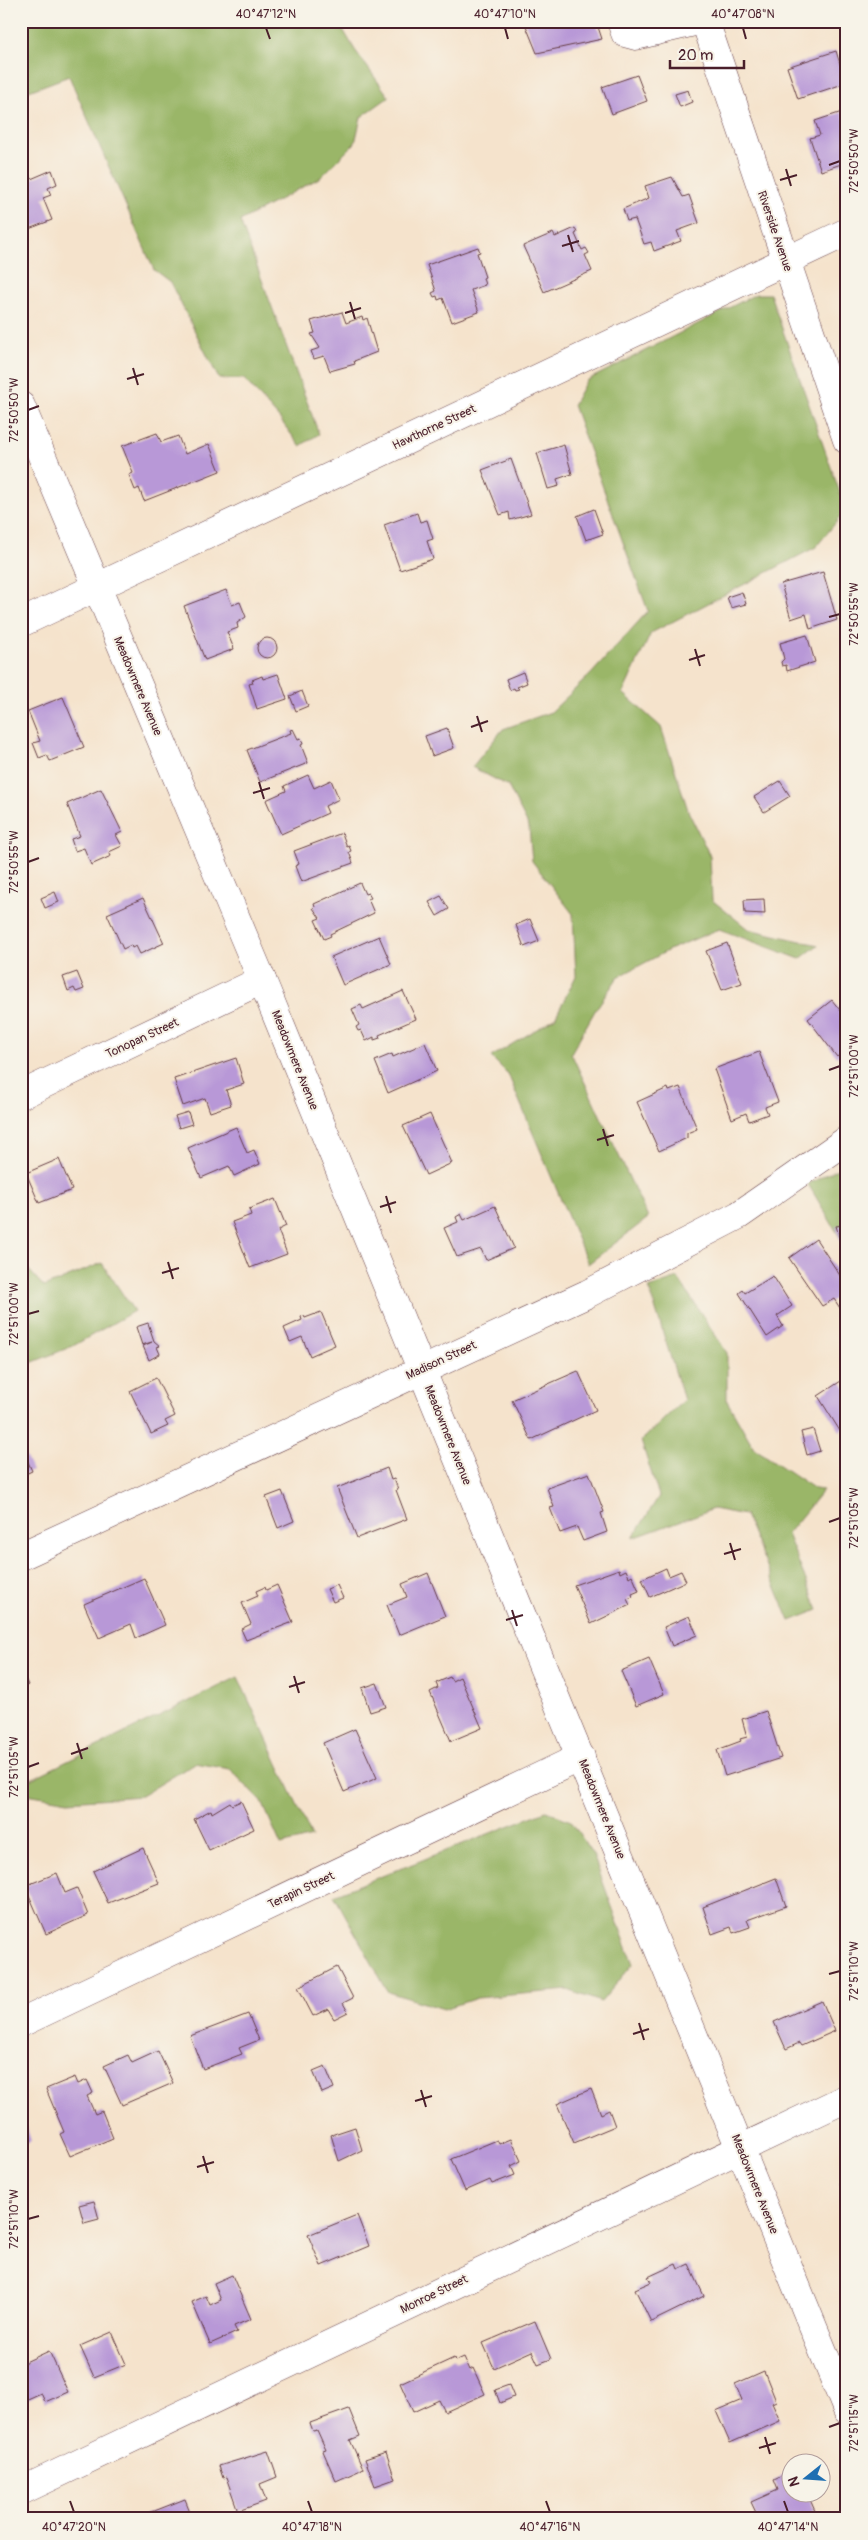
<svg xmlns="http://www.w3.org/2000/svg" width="868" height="2540" viewBox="0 0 868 2540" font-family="Pangolin,sans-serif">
	<rect width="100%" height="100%" fill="#f7f3e8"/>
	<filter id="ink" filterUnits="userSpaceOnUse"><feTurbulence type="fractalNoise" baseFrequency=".02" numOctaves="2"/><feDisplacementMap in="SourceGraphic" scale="10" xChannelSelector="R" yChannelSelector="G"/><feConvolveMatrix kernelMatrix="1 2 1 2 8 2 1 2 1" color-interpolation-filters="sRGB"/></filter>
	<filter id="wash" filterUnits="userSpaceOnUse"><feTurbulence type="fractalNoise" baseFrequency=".0096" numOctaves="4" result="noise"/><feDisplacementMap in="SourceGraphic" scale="20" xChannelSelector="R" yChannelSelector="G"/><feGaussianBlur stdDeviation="1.12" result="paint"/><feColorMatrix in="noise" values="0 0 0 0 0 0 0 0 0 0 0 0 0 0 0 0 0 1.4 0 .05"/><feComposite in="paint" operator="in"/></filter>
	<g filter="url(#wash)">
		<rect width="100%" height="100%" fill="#f5e3cc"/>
		<!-- forest -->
		<g fill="#9ab667" stroke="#726a49">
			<polygon points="21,21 338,21 355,50 389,97 361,117 355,143 321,177 240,221 319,434 300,446 279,418 244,379 219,379 170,282 154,270 69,76 21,94"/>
			<polygon points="756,294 770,294 846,510 816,547 651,633 623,693 661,727 689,813 710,856 712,900 748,929 818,945 800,959 719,929 671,949 618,977 596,1009 571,1053 648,1218 588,1264 508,1074 491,1057 555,1018 576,976 573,914 532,861 529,827 508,786 472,767 503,729 551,712 592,673 648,611 573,405 586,381"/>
			<polygon points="847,1164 847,1249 808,1184"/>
			<polygon points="21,1261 44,1287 102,1263 134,1311 73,1346 28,1364 21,1364"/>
			<polygon points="678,1278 727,1353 727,1401 754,1448 815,1489 823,1490 787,1534 818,1610 790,1621 745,1515 713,1509 633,1538 659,1496 641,1441 684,1400 649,1288"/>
			<polygon points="238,1677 312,1837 281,1845 262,1802 230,1769 195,1763 141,1796 68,1801 21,1793 21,1784"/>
			<polygon points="546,1811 571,1821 593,1855 633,1964 601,2002 568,1990 477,1998 444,2009 388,1992 334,1895"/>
		</g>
		<g id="blocks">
			<!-- building -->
			<g fill="#b898d7">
				<polygon points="524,21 596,21 602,39 537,53"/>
				<polygon points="836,51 846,83 798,99 787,67"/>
				<polygon points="637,75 647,101 612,114 602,87"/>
				<polygon points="688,90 692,102 680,107 675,94"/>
				<polygon points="842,112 847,126 847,162 821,171 810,138 820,135 815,121"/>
				<polygon points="27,170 31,179 52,170 57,184 48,188 51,195 43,198 52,220 21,232 21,172"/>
				<polygon points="672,177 683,197 689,195 699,223 677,231 681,241 654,251 651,242 644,244 635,219 627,221 623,209 649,198 645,186"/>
				<polygon points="575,228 577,233 575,234 582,250 586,248 589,253 585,255 592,271 544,292 523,246 553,233 555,237"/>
				<polygon points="478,247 480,252 477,253 485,277 483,278 485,285 471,290 479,312 452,322 443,298 438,300 437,296 434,297 432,293 436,291 427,265"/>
				<polygon points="342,312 346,323 362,317 363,320 367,318 377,352 354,361 355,364 330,371 324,356 314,359 311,351 320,348 311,334 315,333 311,321"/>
				<polygon points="157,433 161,442 178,436 185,454 209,444 220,471 144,501 139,488 135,490 129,475 133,473 122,446"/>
				<polygon points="564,445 572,474 557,479 559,486 548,489 537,453"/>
				<polygon points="511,459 531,514 510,520 509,512 500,515 482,470"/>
				<polygon points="594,509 603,534 586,540 577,516"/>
				<polygon points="417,513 420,522 427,520 433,539 427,541 433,559 400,570 384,525"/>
				<polygon points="823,572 837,620 810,629 806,614 791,619 781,584"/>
				<polygon points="226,590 232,605 240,602 246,617 237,623 238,628 227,632 234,649 205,660 184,606"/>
				<polygon points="742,592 746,604 731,608 727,597"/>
				<polygon points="807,635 815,662 787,671 786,665 782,666 781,662 784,659 780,643"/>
				<circle cx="267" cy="648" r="10"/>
				<polygon points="523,672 527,683 517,687 519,689 515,690 514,688 510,690 506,679"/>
				<polygon points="278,674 287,699 257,709 249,684 253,683 252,680 262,676 263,679"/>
				<polygon points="302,691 308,706 296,711 290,696"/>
				<polygon points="63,697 84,747 50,761 47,755 39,758 33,743 40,741 28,711"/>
				<polygon points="447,728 454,748 432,756 425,736"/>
				<polygon points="293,729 298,739 301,738 303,744 301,745 308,763 260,782 247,750 291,733 290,730"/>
				<polygon points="308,775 314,788 331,780 339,799 325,806 328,813 281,834 266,800 286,791 284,786"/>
				<polygon points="780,781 790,796 764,812 754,797"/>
				<polygon points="101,789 122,832 116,835 122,846 109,852 111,856 91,865 84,848 75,851 71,839 80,836 67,804"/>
				<polygon points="342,833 347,847 349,846 351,851 349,852 353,863 301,882 295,866 299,864 294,851"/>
				<polygon points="360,883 365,894 368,893 371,898 368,899 374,913 330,934 331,936 324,939 315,920 320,918 313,908 315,907 314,904"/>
				<polygon points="55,892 59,902 45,908 41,898"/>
				<polygon points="441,896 449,909 437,916 429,902"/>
				<polygon points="143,898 164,943 140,954 136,946 132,948 131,945 123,949 107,914"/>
				<polygon points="764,899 765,914 745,913 744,900"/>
				<polygon points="530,919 539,941 524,947 516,925"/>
				<polygon points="379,936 391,964 343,985 331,957"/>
				<polygon points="727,943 742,983 722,990 706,951"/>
				<polygon points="77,972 84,989 76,992 74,988 68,991 63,977"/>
				<polygon points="403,991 416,1019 379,1035 380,1038 374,1040 374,1037 366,1041 361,1030 358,1031 356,1027 359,1025 352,1009 361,1005 363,1009"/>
				<polygon points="832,1000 847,1019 847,1049 837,1057 808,1019"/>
				<polygon points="425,1043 437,1071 388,1093 375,1061 392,1054 393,1057"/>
				<polygon points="759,1052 778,1102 765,1107 768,1114 749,1121 746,1113 732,1119 714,1069"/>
				<polygon points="236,1058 244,1084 226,1090 231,1105 210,1112 205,1098 183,1106 174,1079"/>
				<polygon points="680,1087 697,1129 687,1133 687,1138 659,1151 637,1102 668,1088 669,1091"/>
				<polygon points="188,1112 192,1124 179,1128 175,1116"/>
				<polygon points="430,1114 452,1163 426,1175 403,1126"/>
				<polygon points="236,1127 247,1153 254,1150 260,1164 234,1176 229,1166 201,1178 188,1148"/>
				<polygon points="59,1159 72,1190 39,1203 26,1173"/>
				<polygon points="275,1199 286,1226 278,1230 287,1254 250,1268 232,1222 251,1215 249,1209"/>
				<polygon points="495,1206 514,1248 486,1260 481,1249 457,1257 444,1228 458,1222 456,1217 461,1214 464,1220"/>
				<polygon points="842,1225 843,1228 847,1227 847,1241 841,1242 836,1226"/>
				<polygon points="816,1239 847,1286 847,1308 842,1311 834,1299 822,1306 789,1258"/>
				<polygon points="773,1276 792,1306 777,1316 783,1326 767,1337 739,1293 743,1290 745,1293"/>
				<polygon points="321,1312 335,1345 310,1356 302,1337 290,1342 284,1328 302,1320 301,1317 304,1316 305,1318"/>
				<polygon points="148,1323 154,1341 160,1346 157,1347 160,1354 149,1360 143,1346 152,1342 142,1345 136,1327"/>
				<polygon points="578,1371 596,1410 531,1440 512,1400"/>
				<polygon points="156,1378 175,1416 165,1421 168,1426 151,1434 130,1391"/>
				<polygon points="841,1381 847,1390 847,1427 840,1431 818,1396"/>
				<polygon points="813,1429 820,1451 807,1455 801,1432"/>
				<polygon points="21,1446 32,1471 21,1476"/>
				<polygon points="387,1468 391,1480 394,1479 398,1489 396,1490 407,1519 357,1538 337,1488"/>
				<polygon points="589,1473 604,1512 601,1513 607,1532 583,1541 577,1527 560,1533 550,1508 554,1507 547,1488"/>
				<polygon points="282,1491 294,1521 278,1528 266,1497"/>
				<polygon points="666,1568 669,1576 681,1571 686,1581 650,1597 642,1579"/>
				<polygon points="619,1569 620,1573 626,1570 629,1577 632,1575 639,1591 632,1594 633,1597 627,1599 630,1605 591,1624 574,1585"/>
				<polygon points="428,1573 445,1616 399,1635 387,1605 407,1597 402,1584"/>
				<polygon points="144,1578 165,1625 136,1638 131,1624 99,1638 84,1604"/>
				<polygon points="277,1585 293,1622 246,1640 241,1629 251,1624 242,1603 258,1596 256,1591 265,1587 266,1590"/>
				<polygon points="337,1585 343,1598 333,1602 327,1589"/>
				<polygon points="689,1616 697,1635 672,1646 664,1627"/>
				<polygon points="649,1659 664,1694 636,1706 621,1671"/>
				<polygon points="21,1670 28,1685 21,1689"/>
				<polygon points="450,1677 452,1681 460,1677 482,1728 451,1741 430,1692 438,1688 436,1683"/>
				<polygon points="377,1683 386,1707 370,1712 362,1688"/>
				<polygon points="766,1711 781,1758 725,1776 717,1750 741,1741 740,1739 747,1737 742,1719"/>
				<polygon points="355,1729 377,1778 344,1792 323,1743"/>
				<polygon points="241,1801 254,1829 209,1850 194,1819 211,1810 212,1813 230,1802 232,1805"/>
				<polygon points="143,1848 159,1883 108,1903 93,1871"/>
				<polygon points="57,1873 65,1893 77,1888 88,1915 46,1934 25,1886"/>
				<polygon points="776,1878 786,1906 747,1920 750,1927 733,1933 731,1927 712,1934 703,1907"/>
				<polygon points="337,1967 353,1998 343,2003 348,2012 334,2019 328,2009 313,2016 298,1987"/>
				<polygon points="822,2001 835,2031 801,2046 799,2043 786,2049 774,2022"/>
				<polygon points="248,2014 259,2040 239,2048 242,2054 203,2069 190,2036"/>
				<polygon points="158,2051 173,2083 122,2105 104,2066 128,2055 132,2063"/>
				<polygon points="325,2066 334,2088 322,2093 313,2071"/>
				<polygon points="75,2077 78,2084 87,2080 93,2093 87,2096 95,2114 102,2111 113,2138 70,2156 60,2134 64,2132 46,2089"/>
				<polygon points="591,2089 601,2114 609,2110 615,2126 574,2143 557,2104"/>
				<polygon points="21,2119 24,2119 31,2141 21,2145"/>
				<polygon points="355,2127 362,2150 339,2161 331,2135"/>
				<polygon points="511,2139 521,2161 511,2166 515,2175 492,2184 490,2180 465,2191 451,2159 497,2140 499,2144"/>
				<polygon points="847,2180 847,2200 840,2183"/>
				<polygon points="94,2201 99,2219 84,2223 79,2205"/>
				<polygon points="357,2215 369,2246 321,2266 308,2235"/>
				<polygon points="676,2264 678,2269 689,2264 704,2296 651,2322 635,2289 651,2282 648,2277"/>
				<polygon points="232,2275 251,2319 234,2326 237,2332 210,2344 192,2302 206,2296 210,2305 221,2300 214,2283"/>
				<polygon points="535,2321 551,2359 538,2364 532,2351 494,2368 483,2343"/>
				<polygon points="112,2332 126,2364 94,2377 80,2346"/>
				<polygon points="49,2351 68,2392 45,2402 41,2393 21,2402 21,2364"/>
				<polygon points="464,2357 470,2370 473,2368 485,2394 445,2412 439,2400 413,2412 400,2383 454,2358 455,2361"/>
				<polygon points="764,2371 776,2401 772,2403 780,2421 730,2443 716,2411 742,2400 735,2384"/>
				<polygon points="509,2385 514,2397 500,2403 495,2390"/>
				<polygon points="349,2409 360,2436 350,2440 363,2469 336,2481 323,2451 326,2450 317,2430 313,2431 310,2423"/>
				<polygon points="268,2451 277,2477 260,2484 266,2501 238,2511 226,2477 223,2478 219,2466"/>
				<polygon points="386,2452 395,2479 375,2486 365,2459"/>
				<polygon points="790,2472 790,2492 813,2492 808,2495 815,2511 797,2519 759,2519 751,2502 778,2490 774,2480"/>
				<polygon points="185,2499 193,2519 134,2519"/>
			</g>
		</g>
	</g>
	<g filter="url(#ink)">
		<use href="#blocks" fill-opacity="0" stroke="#643c43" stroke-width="1"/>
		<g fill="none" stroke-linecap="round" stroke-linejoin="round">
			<defs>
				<g id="minor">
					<polyline points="621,21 625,33 636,36 699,21"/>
					<polyline points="705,21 847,440"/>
					<polyline points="21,406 262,980 847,2410"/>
					<polyline points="21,623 847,232"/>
					<polyline points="21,1095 262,980"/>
					<polyline points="21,1556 587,1294 739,1215 847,1140"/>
					<polyline points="21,2023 581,1757"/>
					<polyline points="21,2491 847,2098"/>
				</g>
			</defs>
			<!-- minor casing -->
			<use href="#minor" stroke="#643c43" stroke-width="29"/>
			<!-- minor -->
			<use href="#minor" stroke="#fff" stroke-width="28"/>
		</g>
	</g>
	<!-- ticks -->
	<path fill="none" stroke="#4a1f2b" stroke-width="2" d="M266,28l4,11M505,28l3,11M743,28l3,11M829,165l11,-4M786,169l5,17M780,180l17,-5M568,235l5,17M562,246l17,-5M350,302l5,17M345,313l16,-5M133,368l5,17M127,379l17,-5M28,410l11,-4M829,617l11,-3M695,649l5,17M689,660l16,-5M477,716l5,16M471,727l17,-6M259,782l5,17M253,793l17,-5M28,862l11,-4M829,1070l11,-4M603,1129l5,17M597,1140l17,-5M386,1196l5,17M380,1207l16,-5M168,1262l5,17M162,1273l17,-5M28,1314l11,-3M829,1522l11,-4M730,1543l5,17M724,1554l17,-5M512,1610l5,16M506,1620l17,-5M294,1676l5,17M289,1687l16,-5M77,1743l5,16M71,1754l17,-6M28,1767l11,-4M829,1974l11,-3M639,2023l5,17M633,2034l16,-5M421,2090l5,17M415,2101l17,-5M203,2156l5,17M197,2167l17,-5M28,2219l11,-3M829,2427l11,-4M765,2437l5,17M759,2448l17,-5M70,2501l4,11M308,2501l4,11M546,2501l4,11M784,2501l4,11"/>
	<g text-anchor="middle" stroke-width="4" stroke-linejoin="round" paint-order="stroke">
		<!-- street labels -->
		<g font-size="12" fill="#4a1f2b" stroke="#f7f3e8">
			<text transform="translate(775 231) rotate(71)" y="4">Riverside Avenue</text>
			<text transform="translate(434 427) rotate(-25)" y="4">Hawthorne Street</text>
			<text transform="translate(138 686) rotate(67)" y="4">Meadowmere Avenue</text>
			<text transform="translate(142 1038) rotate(-25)" y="4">Tonopan Street</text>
			<text transform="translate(295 1060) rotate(68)" y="4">Meadowmere Avenue</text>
			<text transform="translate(441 1360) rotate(-25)" y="4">Madison Street</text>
			<text transform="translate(448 1435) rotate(68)" y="4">Meadowmere Avenue</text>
			<text transform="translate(602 1809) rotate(68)" y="4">Meadowmere Avenue</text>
			<text transform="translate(301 1890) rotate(-25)" y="4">Terapin Street</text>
			<text transform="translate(755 2184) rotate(68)" y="4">Meadowmere Avenue</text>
			<text transform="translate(434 2294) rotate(-26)" y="4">Monroe Street</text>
		</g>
	</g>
	<!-- margin -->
	<rect width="868" height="2540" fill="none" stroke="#f7f3e8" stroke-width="55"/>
	<!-- north arrow -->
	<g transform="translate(806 2478) rotate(253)"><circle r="24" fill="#f7f3e8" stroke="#b29e9c"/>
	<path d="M0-4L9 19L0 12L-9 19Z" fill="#1f6fb2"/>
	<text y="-8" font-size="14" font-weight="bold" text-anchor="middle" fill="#4a1f2b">N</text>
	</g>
	<!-- scale -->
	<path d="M670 60v8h74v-8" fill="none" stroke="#4a1f2b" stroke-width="2.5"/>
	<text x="678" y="60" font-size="15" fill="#4a1f2b" stroke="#f7f3e8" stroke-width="4" paint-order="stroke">20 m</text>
	<rect x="28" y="28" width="812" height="2484" fill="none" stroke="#4a1f2b" stroke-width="2"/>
	<g font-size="12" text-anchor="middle" fill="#4a1f2b">
		<text x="266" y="18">40°47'12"N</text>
		<text x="505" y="18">40°47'10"N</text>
		<text x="743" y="18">40°47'08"N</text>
		<text transform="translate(854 161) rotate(-90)" y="4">72°50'50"W</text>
		<text transform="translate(14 410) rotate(-90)" y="4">72°50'50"W</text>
		<text transform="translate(854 614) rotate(-90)" y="4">72°50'55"W</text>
		<text transform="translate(14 862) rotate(-90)" y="4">72°50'55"W</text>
		<text transform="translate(854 1066) rotate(-90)" y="4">72°51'00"W</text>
		<text transform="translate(14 1314) rotate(-90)" y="4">72°51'00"W</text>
		<text transform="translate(854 1518) rotate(-90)" y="4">72°51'05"W</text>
		<text transform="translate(14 1767) rotate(-90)" y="4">72°51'05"W</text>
		<text transform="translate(854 1971) rotate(-90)" y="4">72°51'10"W</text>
		<text transform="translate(14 2219) rotate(-90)" y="4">72°51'10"W</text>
		<text transform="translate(854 2423) rotate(-90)" y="4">72°51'15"W</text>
		<text x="74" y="2531">40°47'20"N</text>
		<text x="312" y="2531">40°47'18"N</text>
		<text x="550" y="2531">40°47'16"N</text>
		<text x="788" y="2531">40°47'14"N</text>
	</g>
</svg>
